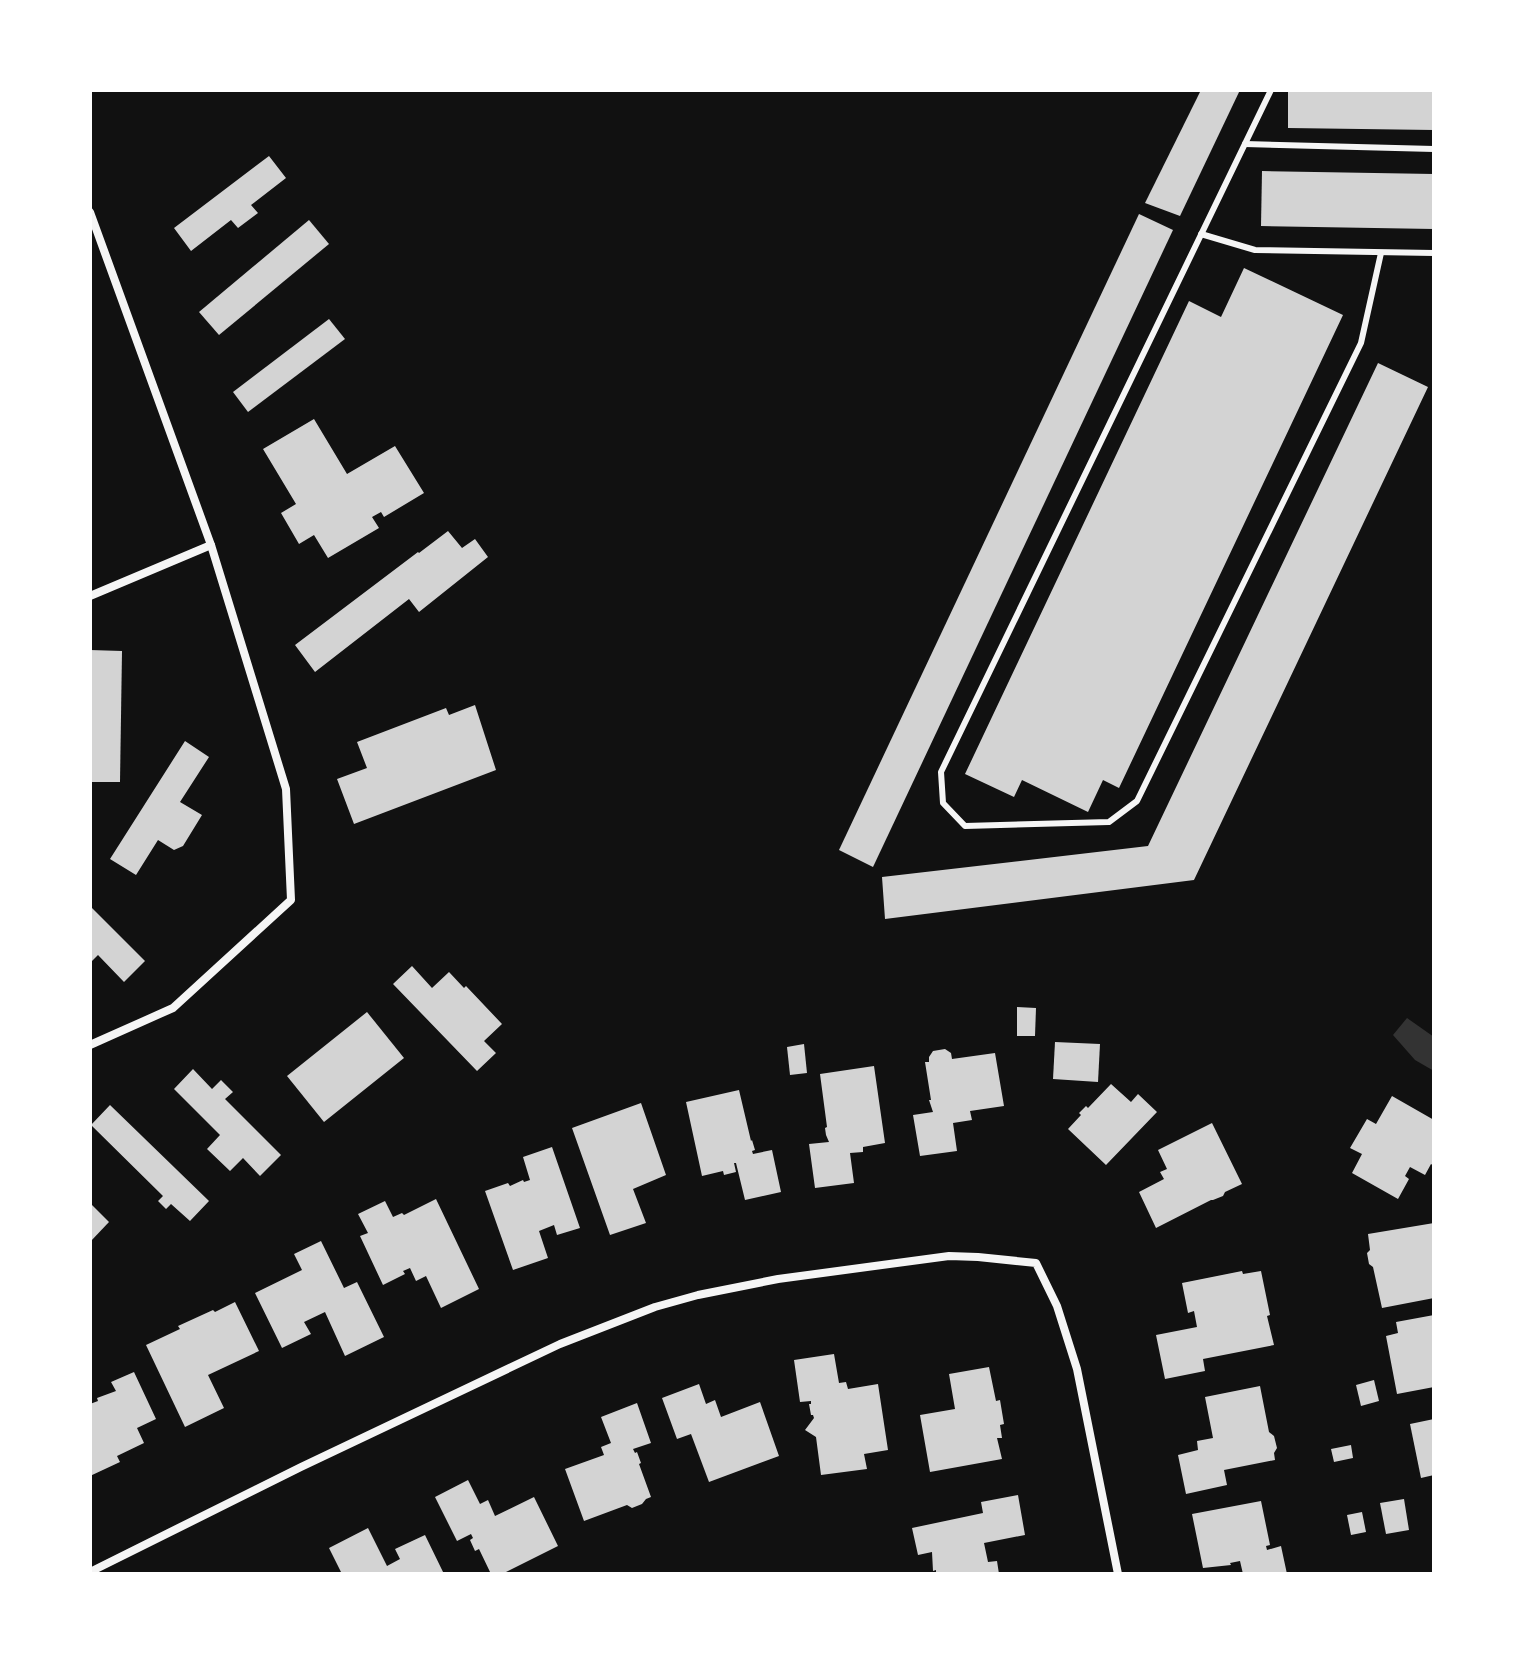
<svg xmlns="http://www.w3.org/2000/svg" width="1524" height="1664" viewBox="0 0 1524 1664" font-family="'Sofia Sans Condensed',sans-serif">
	<rect width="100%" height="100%" fill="#111"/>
	<!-- water -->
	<polygon fill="#333" points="1407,1018 1434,1037 1434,1071 1415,1060 1393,1035"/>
	<!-- building -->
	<g fill="#d3d3d3">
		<polygon points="1201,90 1240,90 1180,216 1145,203"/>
		<polygon points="1434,90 1434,130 1288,128 1288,91"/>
		<polygon points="269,156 286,178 251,205 258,213 238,228 231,220 191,251 174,228"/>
		<polygon points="1262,171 1434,174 1434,229 1261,226"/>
		<polygon points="1139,214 1173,230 873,867 839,850"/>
		<polygon points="309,220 329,244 219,335 199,312"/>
		<polygon points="1244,268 1343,315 1119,788 1103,780 1088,812 1022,780 1014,797 965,774 1189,301 1221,317"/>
		<polygon points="329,319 345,339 248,412 233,392"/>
		<polygon points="1378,363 1428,387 1194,880 885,919 882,877 1148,846"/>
		<polygon points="314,419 347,474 395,446 424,493 384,517 381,512 372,517 379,528 328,558 314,535 299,544 281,513 296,504 263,449"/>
		<polygon points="448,531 462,548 475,539 488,557 419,612 409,599 315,672 295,645 418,552 419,553"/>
		<polygon points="90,650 122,651 120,782 90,782"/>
		<polygon points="475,705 496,770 354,824 337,779 367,768 357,742 446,708 449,715"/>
		<polygon points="185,741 209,757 180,802 202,815 183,846 174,850 158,840 136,875 110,859"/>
		<polygon points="90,906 145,961 124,982 98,955 90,963"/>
		<polygon points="412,966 432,988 449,972 464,988 466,986 502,1024 484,1041 496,1053 477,1071 393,984"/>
		<polygon points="1017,1007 1036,1008 1035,1036 1017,1036"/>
		<polygon points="367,1012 404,1058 324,1122 287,1076"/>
		<polygon points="1055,1042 1100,1044 1098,1082 1053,1079"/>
		<polygon points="804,1044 807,1073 790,1075 787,1047"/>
		<polygon points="945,1049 951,1053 952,1059 995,1053 1004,1106 970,1111 972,1120 953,1123 957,1151 920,1156 913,1115 933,1112 929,1100 931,1100 925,1062 929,1062 929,1057 933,1051"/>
		<polygon points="874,1066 885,1143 863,1147 863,1152 850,1153 854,1183 815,1188 809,1144 829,1142 826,1135 825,1128 827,1127 820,1074"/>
		<polygon points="193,1069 212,1089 221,1080 233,1092 225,1099 281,1155 260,1176 243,1158 230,1171 207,1149 220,1135 174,1089"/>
		<polygon points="1111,1084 1131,1102 1138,1094 1157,1112 1106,1165 1068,1129 1081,1115 1079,1113 1086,1106 1088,1108"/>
		<polygon points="739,1090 751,1141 752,1140 755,1150 752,1151 753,1154 772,1150 781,1192 745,1200 736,1163 734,1163 736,1172 724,1175 723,1171 702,1176 686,1102"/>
		<polygon points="1392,1096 1434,1120 1434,1166 1431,1164 1425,1175 1410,1167 1405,1176 1409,1179 1398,1199 1352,1173 1362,1154 1350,1148 1367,1119 1376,1124"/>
		<polygon points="641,1103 666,1175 633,1189 646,1223 610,1235 572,1128"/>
		<polygon points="110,1105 209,1201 190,1221 171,1204 166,1209 158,1201 163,1196 91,1125"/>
		<polygon points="1212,1123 1242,1184 1225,1192 1223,1196 1213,1200 1211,1200 1156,1228 1139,1192 1164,1179 1160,1172 1167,1169 1158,1150"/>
		<polygon points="552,1147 580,1228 557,1235 554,1225 539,1231 548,1258 513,1270 485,1191 508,1183 510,1186 523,1180 524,1182 530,1180 523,1157"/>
		<polygon points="436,1199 479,1289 441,1308 426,1276 416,1281 410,1268 403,1271 405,1274 383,1285 360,1236 368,1233 358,1214 385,1201 393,1217 402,1213 404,1215"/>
		<polygon points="90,1203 109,1222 90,1242"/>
		<polygon points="1434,1223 1434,1298 1382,1308 1373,1267 1369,1264 1367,1253 1370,1250 1368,1234"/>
		<polygon points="321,1241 344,1288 357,1282 384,1337 345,1356 325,1312 304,1322 311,1334 282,1348 255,1293 302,1270 294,1254"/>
		<polygon points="1242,1271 1243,1274 1261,1271 1270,1315 1267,1316 1274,1345 1203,1359 1205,1371 1165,1379 1156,1335 1197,1327 1194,1311 1188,1313 1182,1283"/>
		<polygon points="235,1302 259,1351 208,1375 224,1408 185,1427 146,1345 180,1329 178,1326 213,1310 215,1312"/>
		<polygon points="1434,1315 1434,1387 1397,1394 1386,1336 1398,1333 1396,1322"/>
		<polygon points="834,1354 839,1383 846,1382 848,1389 878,1384 888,1450 864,1454 867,1469 821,1475 816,1437 805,1430 814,1418 813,1415 811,1415 809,1404 811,1404 811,1401 800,1402 794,1360"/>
		<polygon points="989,1367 996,1401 1000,1400 1004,1424 1000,1425 1002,1438 997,1438 1002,1459 930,1472 920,1415 955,1409 949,1374"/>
		<polygon points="134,1372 156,1419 137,1428 144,1443 117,1456 120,1462 90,1476 90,1404 98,1401 97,1398 116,1391 111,1382"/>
		<polygon points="1374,1380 1379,1401 1361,1406 1356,1385"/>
		<polygon points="699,1384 706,1404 715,1400 721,1417 760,1402 779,1456 709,1482 691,1434 677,1439 662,1398"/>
		<polygon points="1260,1386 1269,1432 1274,1436 1277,1448 1274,1453 1275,1460 1224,1470 1227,1485 1186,1494 1178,1455 1198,1450 1197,1441 1213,1438 1205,1397"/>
		<polygon points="637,1403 651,1443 633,1449 635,1453 637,1452 641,1463 639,1464 651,1497 646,1499 642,1504 632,1508 627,1505 584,1521 565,1469 604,1455 601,1447 611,1443 601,1417"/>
		<polygon points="1434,1419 1434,1475 1421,1478 1410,1424"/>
		<polygon points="1351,1445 1353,1458 1334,1462 1331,1449"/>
		<polygon points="468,1480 480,1504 488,1500 495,1516 534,1497 558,1546 502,1574 491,1574 479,1549 475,1551 470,1540 473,1538 471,1534 457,1541 435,1497"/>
		<polygon points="1018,1495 1025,1535 984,1543 988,1562 997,1561 999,1574 936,1574 936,1570 933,1571 932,1552 918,1555 912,1528 983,1513 981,1502"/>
		<polygon points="1404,1499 1409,1530 1386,1534 1380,1503"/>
		<polygon points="1261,1501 1270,1545 1266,1546 1267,1550 1281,1546 1287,1574 1243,1574 1240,1561 1230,1563 1231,1565 1203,1568 1192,1514"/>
		<polygon points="1362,1512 1366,1532 1351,1535 1347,1515"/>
		<polygon points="368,1528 387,1566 400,1559 395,1549 425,1535 444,1574 342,1574 329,1548"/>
	</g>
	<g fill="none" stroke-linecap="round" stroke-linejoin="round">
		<!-- service -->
		<g stroke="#f5f5f5" stroke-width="6">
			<polyline points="1271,90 941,772 943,803 965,826 1109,822 1137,801 1361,343 1381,253"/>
			<polyline points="1245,144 1434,149"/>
			<polyline points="1201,234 1255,250 1434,253"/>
		</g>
		<!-- minor -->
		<g stroke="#f5f5f5" stroke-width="8">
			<polyline points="90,212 211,545 286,789 291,900 173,1008 90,1045"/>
			<polyline points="90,596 211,545"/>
			<polyline points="90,1572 301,1467 560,1344 655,1307 698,1295 778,1279 949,1256 978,1257 1036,1263 1057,1306 1077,1369 1118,1574"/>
		</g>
	</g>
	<!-- border -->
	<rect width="1524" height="1664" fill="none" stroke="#ffffff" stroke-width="184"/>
</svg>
